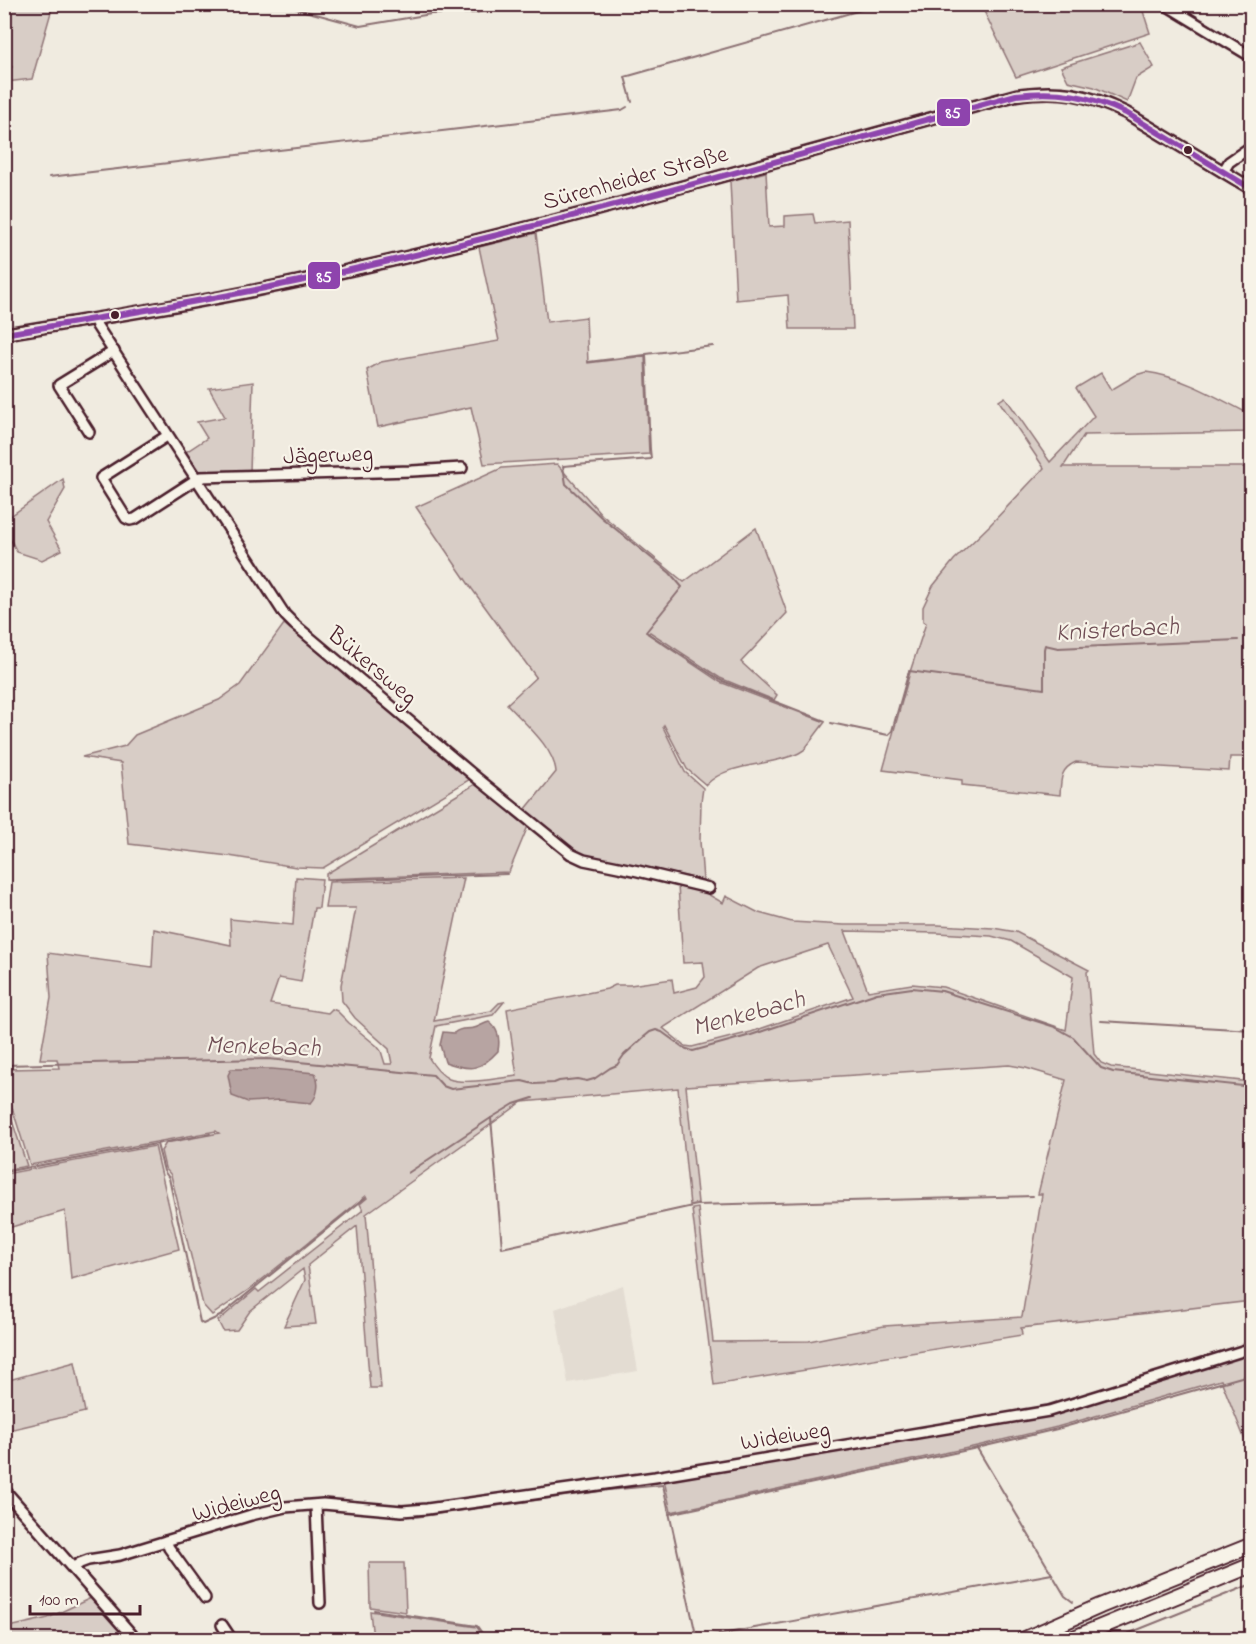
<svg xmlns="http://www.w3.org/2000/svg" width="1256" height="1644" viewBox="0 0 1256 1644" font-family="'Indie Flower',sans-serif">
	<rect width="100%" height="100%" fill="#f0ebe0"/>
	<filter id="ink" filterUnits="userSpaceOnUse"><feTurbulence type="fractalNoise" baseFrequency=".0167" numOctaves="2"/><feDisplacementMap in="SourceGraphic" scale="12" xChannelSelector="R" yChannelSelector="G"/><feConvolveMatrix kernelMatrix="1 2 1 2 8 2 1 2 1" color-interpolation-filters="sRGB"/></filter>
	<g filter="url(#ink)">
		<!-- built -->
		<polygon fill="#e3dcd2" points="623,1285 638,1371 568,1383 555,1309"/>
		<!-- green -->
		<g fill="#d8cdc6" stroke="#917678" stroke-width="1.5" fill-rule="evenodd">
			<polygon points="5,4 53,5 32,79 6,82 8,71 12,67 5,59"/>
			<polygon points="981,5 1141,5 1150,33 1016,77"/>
			<polygon points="1140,42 1154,67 1136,78 1127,102 1094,87 1068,81 1061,67"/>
			<polygon points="766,172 769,227 785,226 785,216 813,214 815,223 848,220 853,329 790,329 788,295 736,300 730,181"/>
			<polygon points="536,233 547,322 586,317 588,363 645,356 649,454 484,464 471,407 378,427 367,370 381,362 499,341 479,247"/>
			<path d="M1146,372c35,4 74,27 105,43v17l-167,3 -21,32h188v290h-21l-1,14 -153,-9c-16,7 -15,17 -16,33l-98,-10v-5l-79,-10 27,-98 16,-49 -3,-2v-14l10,-21 21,-26 36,-35 54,-57 -45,-67 6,-4 45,65 44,-46 -18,-28 25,-15 10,17 25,-15z"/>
			<polygon points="253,382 250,471 195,472 183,454 207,438 197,422 225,417 209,388"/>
			<path d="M557,464l45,51 82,67 72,-54 31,85 -46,49 36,33 -3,5 -54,-22 -70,-46 -2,2 72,48 105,40 -21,28 -5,3c-29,14 -70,8 -93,32l-19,-16 -23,-44 -1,2 22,45 18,16 -2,14 -1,39 3,39 -125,-27 -53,-43 31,-38c-2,-25 -33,-50 -49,-68l29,-27 -64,-88 -56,-82 86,-39z"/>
			<polygon points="63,479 65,489 46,522 62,550 42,560 17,552 5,529 5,520"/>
			<polygon points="284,624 472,778 323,868 296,867 229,856 129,844 121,763 82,757 125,746 135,735 219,700 240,685"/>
			<polygon points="477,783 528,826 509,872 326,879 326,874"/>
			<path d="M296,877l26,2 -3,29h-5l-13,74 -22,-4 -9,26 58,9 4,-4 5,2 12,12 28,23 4,5 4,13h7l-3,-15 -34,-31 -13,-17 -1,-16 15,-77h-31l4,-26 135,-4 -30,143 57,-10 8,-8 5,-1 -11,13 -57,11 -7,32c5,9 11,16 20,21 14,6 52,-1 68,-3l-10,-67 100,-20 8,-4h15l42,-6 2,14 23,-6 8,-10 -2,-15 -20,1 -5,-78 26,7 19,11 3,-7 33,17 33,9 52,3h94l55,3 23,4 73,38 -2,2 7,82 7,9 10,4 140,15v219l-230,27 1,7 -308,50 -22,-176 6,-1 15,134 96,-1 75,-15 138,-9 20,-123h-4l28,-114 -40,-12 -17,-3 -323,21 12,117 -8,2 -12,-117 -156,14 -156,112 15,174h-11l-13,-162 -49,39 8,59 -32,2 21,-46 -2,-11 -53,42 -13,19 -14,1 -5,-10 38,-32 3,3 104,-82 -3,-6 7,-6 -1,-2 -112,90 -42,29 -9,-10 -32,-130 -6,-7 -4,-17 5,-8 53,-10 -3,-2 -186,34 -25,-80 -1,-12 4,-4 51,-1 -2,-9h-17l11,-61 -3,-45 104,14 2,-38 77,16 -1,-26 63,6zM845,931l92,2 54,3 20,5 62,36 -7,53 -123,-43 -31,-3 -44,7zM828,945l25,52 -102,35 -59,15 -7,-1 -22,-18 95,-60z"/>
			<polygon points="4,1096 27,1166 5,1170 4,1170"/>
			<polygon points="155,1146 179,1249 71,1279 65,1211 5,1229 5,1174"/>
			<polygon points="1251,1354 1251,1455 1221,1380 1057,1427 977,1446 671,1512 664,1480 1054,1415"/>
			<polygon points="75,1362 85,1412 5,1431 5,1381"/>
			<polygon points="369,1563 404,1563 406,1612 370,1607"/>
			<polygon points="91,1598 127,1639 5,1639 5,1628 48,1618"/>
			<polygon points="370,1611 477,1627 485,1639 373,1639"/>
		</g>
		<!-- water -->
		<g fill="#b7a4a2" stroke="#8b6f72" stroke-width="1.5">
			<path d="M489,1022c10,7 11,18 9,29 -18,20 -28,20 -53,11l-5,-17 3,-13 11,1c7,-6 12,-3 20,-5 5,-1 10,-5 15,-6z"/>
			<path d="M231,1069h41l43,4c5,9 3,23 -4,30l-31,-3 -32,2 -16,-6 -4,-21z"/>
		</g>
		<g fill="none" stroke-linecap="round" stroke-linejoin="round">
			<!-- stream -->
			<g stroke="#8b6f72" stroke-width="2">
				<polyline points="279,4 360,26 431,14 475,13 506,6 508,4"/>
				<polyline points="632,102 625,77 882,4"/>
				<polyline points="49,177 622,110 627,107"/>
				<polyline points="588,362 645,355"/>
				<polyline points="650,449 651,459 563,466 566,484 602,518 670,573 682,587 646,632 720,680 825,721"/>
				<polyline points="650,450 646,354 713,346"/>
				<polyline points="1246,640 1252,639"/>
				<polyline points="831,723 888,735 892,731 909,671 1044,689 1044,649 1045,645 1058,648 1238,640"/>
				<polyline points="327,880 507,874"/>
				<polyline points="1101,1021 1252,1030"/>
				<polyline points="4,1065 268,1059 433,1075 443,1086 451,1089 522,1081 534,1084 554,1083 559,1081 577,1079 587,1081 594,1079 610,1068 617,1065 624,1055 644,1037 650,1032 656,1030 662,1032 684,1048 693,1051 751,1035 877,993 912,988 942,991 1055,1027 1073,1037 1101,1068 1113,1072 1252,1087"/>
				<polyline points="491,1118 502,1248 697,1205 1033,1196"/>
				<polyline points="157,1144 164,1171 169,1178 200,1322 203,1324 220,1316 365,1198"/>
				<polyline points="4,1172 210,1134"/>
				<polyline points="408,1173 491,1118 514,1104 533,1098"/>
				<polyline points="977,1448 1065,1596 1073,1602"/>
				<polyline points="669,1514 977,1448 1057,1429 1252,1374"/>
				<polyline points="411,1515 415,1517 608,1490 663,1485 696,1635 700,1638 1052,1574"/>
				<polyline points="374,1610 477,1626 487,1640"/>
				<polyline points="1112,1640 1252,1584"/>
			</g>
			<defs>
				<g id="minor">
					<polyline points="1166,5 1252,57"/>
					<polyline points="1223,172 1229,162 1252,146"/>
					<polyline points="95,319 97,326 285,615 295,625 477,778 571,854 584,860 638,871 709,888"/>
					<polyline points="89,432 59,385 114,351"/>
					<polyline points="167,436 101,478 126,518 130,520 135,519 200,477 412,471 462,468"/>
					<polyline points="316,1505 320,1603"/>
					<polyline points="166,1541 169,1548 205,1598"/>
					<polyline points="73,1568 80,1563 88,1560 120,1555 251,1515 285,1507 323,1504 402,1511 427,1509 655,1477 1049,1411 1252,1348"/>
					<polyline points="222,1625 232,1640"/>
				</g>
				<g id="major">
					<path d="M4,334c86,-15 173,-27 258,-45 254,-52 504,-126 754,-194 43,-6 70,-2 110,18l126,76"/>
					<polyline points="4,1490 136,1640"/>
				</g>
				<g id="highway">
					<polyline points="1023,1640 1100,1606 1252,1545"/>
					<polyline points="1069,1640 1252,1565"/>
				</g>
			</defs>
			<!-- minor casing -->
			<use href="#minor" stroke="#4a1f2b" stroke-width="14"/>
			<!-- major casing -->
			<use href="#major" stroke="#4a1f2b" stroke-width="15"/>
			<!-- highway casing -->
			<use href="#highway" stroke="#4a1f2b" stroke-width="18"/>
			<!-- minor -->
			<use href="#minor" stroke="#f7f3e8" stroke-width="9"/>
			<!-- major -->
			<use href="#major" stroke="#f7f3e8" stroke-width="10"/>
			<!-- highway -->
			<use href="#highway" stroke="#f7f3e8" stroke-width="14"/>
			<defs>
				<path id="bus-1" d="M4,334c119,-20 238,-39 355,-66 221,-50 439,-113 657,-173 42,-5 72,0 110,18l126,76"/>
			</defs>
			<!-- bus-1 casing -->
			<use href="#bus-1" stroke="#f7f3e8" stroke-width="10"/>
			<!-- bus-1 -->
			<use href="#bus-1" stroke="#8e44ad" stroke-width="6"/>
		</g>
	</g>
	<!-- markers -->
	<g fill="#4a1f2b" stroke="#f7f3e8" stroke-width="2">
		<circle cx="1188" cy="150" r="5"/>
		<circle cx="115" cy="315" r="5"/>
	</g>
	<g text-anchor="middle" stroke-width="4.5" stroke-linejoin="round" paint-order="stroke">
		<!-- street labels -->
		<g font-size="24" fill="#4a1f2b" stroke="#f7f3e8">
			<text transform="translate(635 177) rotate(-15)" y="8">Sürenheider Straße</text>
			<text transform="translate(328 454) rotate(-2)" y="8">Jägerweg</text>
			<text transform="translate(373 665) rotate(40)" y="8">Bükersweg</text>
			<text transform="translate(785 1435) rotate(-9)" y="8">Wideiweg</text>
			<text transform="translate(236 1502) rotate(-15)" y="8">Wideiweg</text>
		</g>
		<!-- water labels -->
		<g font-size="26" font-style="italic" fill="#704e55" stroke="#f7f3e8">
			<text transform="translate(1117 628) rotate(-3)" y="9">Knisterbach</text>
			<text transform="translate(748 1012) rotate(-15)" y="9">Menkebach</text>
			<text transform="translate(263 1045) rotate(2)" y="9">Menkebach</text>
		</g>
	</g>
	<g stroke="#f7f3e8" stroke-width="2">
		<rect x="936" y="98" width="35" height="29" rx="6" fill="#8e44ad"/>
		<rect x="307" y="261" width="34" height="29" rx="6" fill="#8e44ad"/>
	</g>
	<g font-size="16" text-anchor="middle" font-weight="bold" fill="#fff">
		<text x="953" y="118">85</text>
		<text x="324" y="282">85</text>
	</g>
	<!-- margin -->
	<rect width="1256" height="1644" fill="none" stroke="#f7f3e8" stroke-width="24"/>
	<rect x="12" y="12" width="1232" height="1620" fill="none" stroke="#4a1f2b" stroke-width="2" filter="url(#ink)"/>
	<!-- scale -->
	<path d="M30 1605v9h110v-9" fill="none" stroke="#4a1f2b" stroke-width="3"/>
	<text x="39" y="1605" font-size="18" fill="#4a1f2b" stroke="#f7f3e8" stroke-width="4.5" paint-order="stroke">100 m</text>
</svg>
